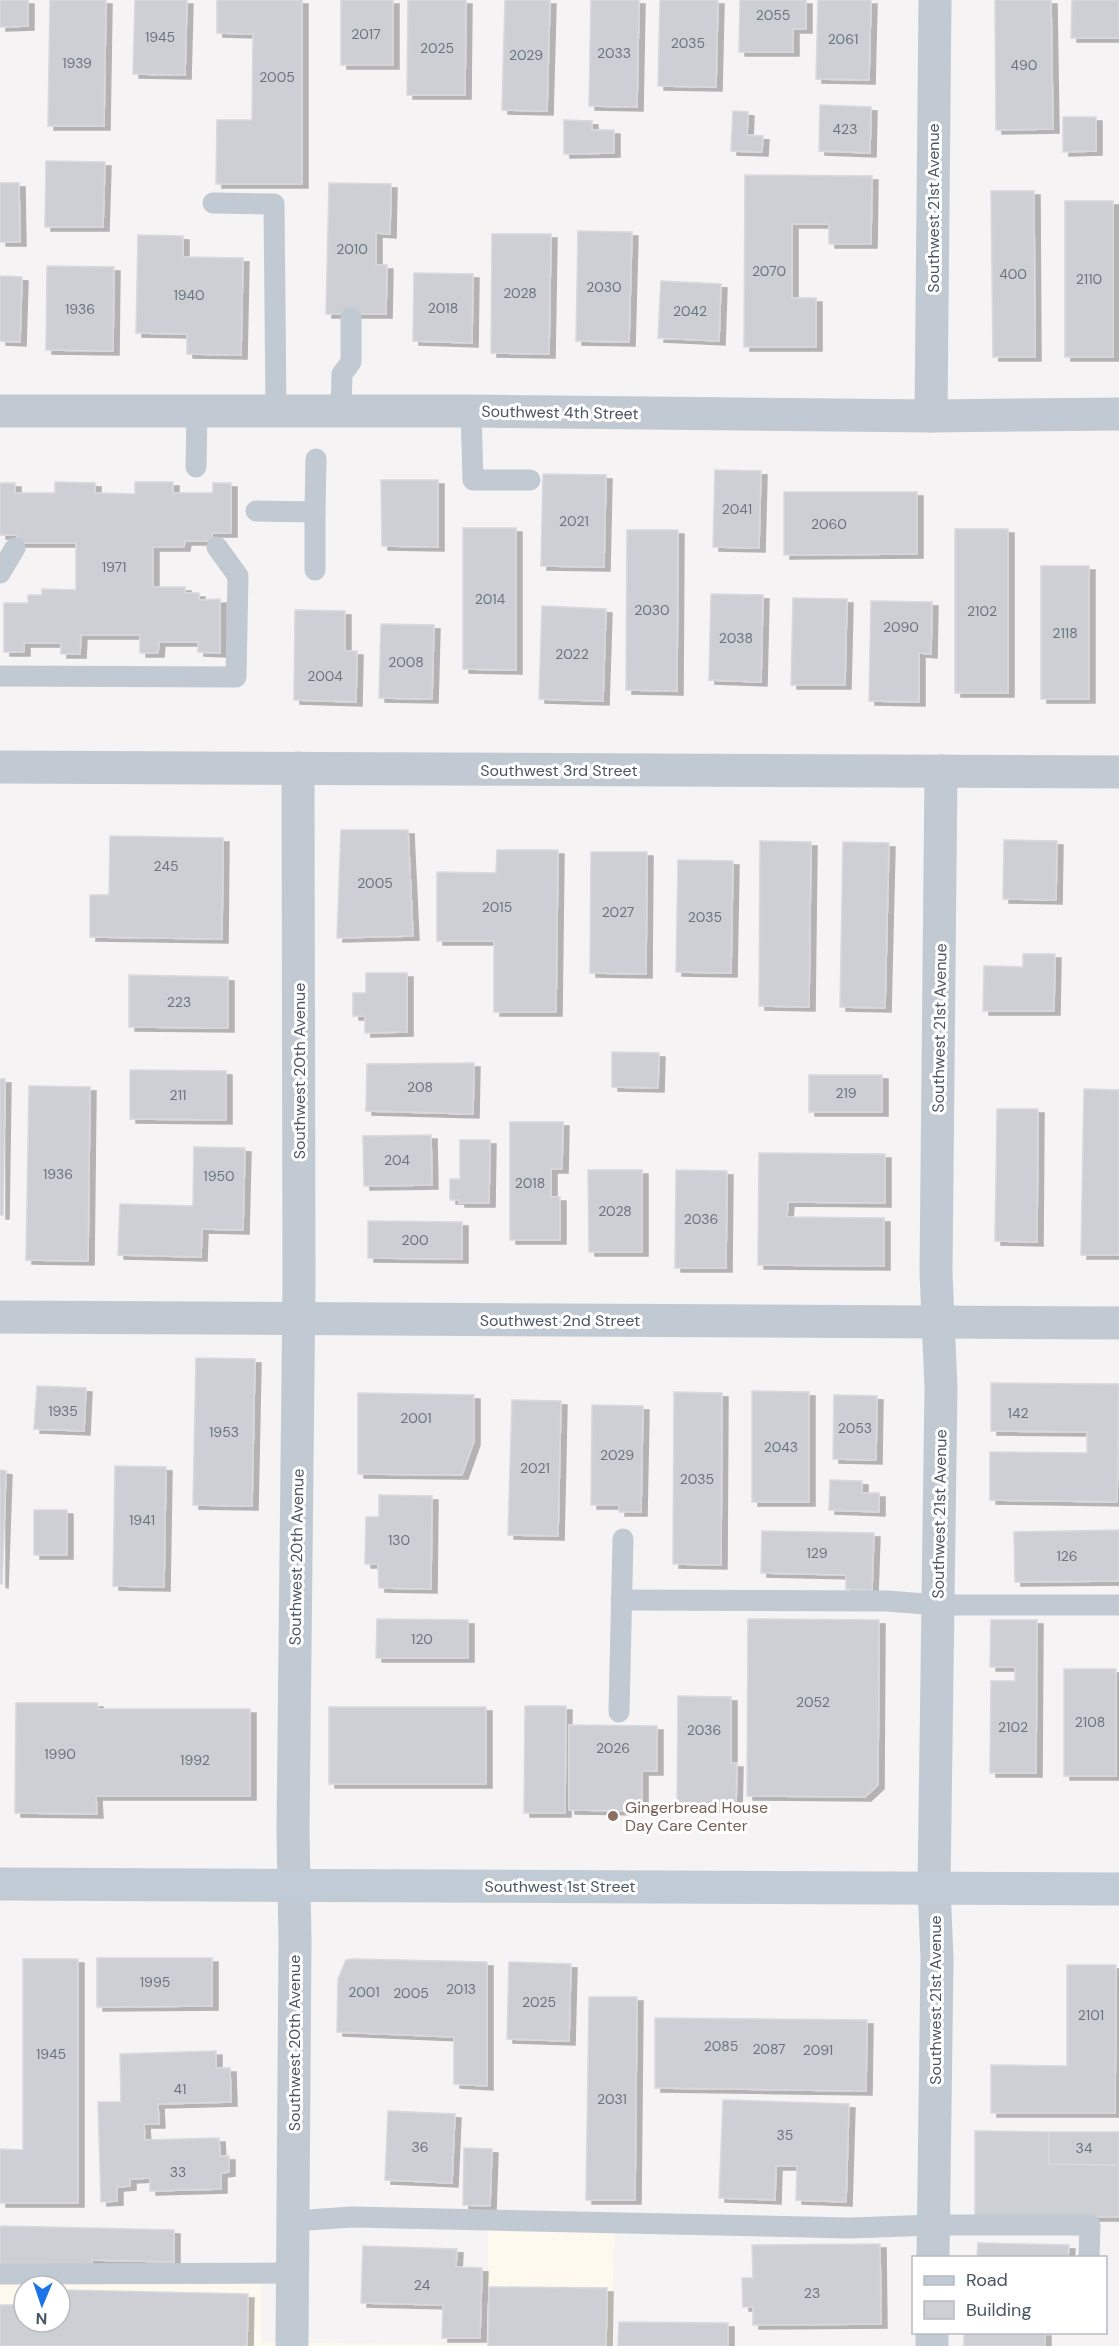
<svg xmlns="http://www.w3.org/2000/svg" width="1119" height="2346" viewBox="0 0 1119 2346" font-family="'DM Sans',sans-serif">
	<defs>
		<filter id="shadow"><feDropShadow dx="6" dy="4" stdDeviation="0" flood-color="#0004"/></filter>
	</defs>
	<rect width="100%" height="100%" fill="#f5f3f3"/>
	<!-- commercial -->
	<path fill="#fdf9ef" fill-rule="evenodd" d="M488,2230l126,2 -2,114h-612v-67h261v63l227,3zM24,2286h36v36h-36z"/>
	<!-- building -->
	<g fill="#cdcfd5" stroke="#d7d9de" stroke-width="1.5" filter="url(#shadow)">
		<polygon points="0,0 28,0 28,26 0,27"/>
		<polygon points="50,0 106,0 104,126 48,126"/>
		<polygon points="135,0 187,0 185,75 133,74"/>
		<polygon points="217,0 302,0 302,184 216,184 217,120 252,120 253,34 217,33"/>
		<rect x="341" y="0" width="52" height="65"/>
		<polygon points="408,0 466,0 465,95 407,95"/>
		<polygon points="505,0 550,0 547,111 502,110"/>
		<polygon points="591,0 639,0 637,107 589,106"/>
		<polygon points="660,0 718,0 716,87 658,86"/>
		<polygon points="740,0 806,0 806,29 793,29 793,52 739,52"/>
		<polygon points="818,0 871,0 869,80 816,79"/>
		<polygon points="995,0 1051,0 1053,129 996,130"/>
		<polygon points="1072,0 1119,0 1119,38 1071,38"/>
		<polygon points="820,105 871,107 870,153 819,151"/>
		<polygon points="733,111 748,112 747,135 763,136 762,152 731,151"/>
		<polygon points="1063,117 1096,117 1096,151 1063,152"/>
		<polygon points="564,120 592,121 592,130 614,130 614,153 564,154"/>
		<polygon points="46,161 105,162 103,227 45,227"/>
		<polygon points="745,175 872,176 871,244 829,244 829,224 792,224 792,298 816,298 816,347 744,347"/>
		<polygon points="0,183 19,183 20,242 0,242"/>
		<polygon points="329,183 391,184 390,234 376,233 376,265 387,265 386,314 326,314"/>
		<polygon points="991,191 1034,191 1035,357 993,357"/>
		<rect x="1065" y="201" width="48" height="156"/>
		<polygon points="578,231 632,232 629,342 576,341"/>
		<polygon points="492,234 551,234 549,354 491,353"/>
		<polygon points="138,235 183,236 183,257 243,258 241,355 187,354 187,334 136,333"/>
		<polygon points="47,266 114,267 113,351 46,350"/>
		<polygon points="414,273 473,274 472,343 413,341"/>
		<polygon points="0,276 22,277 20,342 0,341"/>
		<polygon points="661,281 721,284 719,341 658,338"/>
		<polygon points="715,470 761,471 759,548 713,547"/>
		<polygon points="543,474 606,475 604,567 541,566"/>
		<polygon points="381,480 438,480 438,547 382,546"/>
		<polygon points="55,482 95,483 95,493 135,494 135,482 173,482 173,493 213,493 213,483 231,483 231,533 212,533 212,541 185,541 184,547 153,547 153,587 185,587 185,593 199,593 199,600 220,599 220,653 198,652 198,642 159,642 158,653 140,653 140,635 81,635 80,654 61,654 61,643 24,643 24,652 4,652 4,603 28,603 28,595 42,595 42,589 76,590 76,543 17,543 17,535 0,535 0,483 15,483 15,493 55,493"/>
		<polygon points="784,492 917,492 917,554 784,555"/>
		<polygon points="463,528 516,528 516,670 463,669"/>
		<rect x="955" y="529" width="53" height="164"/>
		<polygon points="627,530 678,530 677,691 626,690"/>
		<rect x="1041" y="566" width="48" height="133"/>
		<polygon points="711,594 763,595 761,682 709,680"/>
		<polygon points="793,598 847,599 845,685 791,685"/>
		<polygon points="871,601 932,602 931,654 919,653 919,702 869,701"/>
		<polygon points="542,606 606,609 603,701 539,699"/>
		<polygon points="295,610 345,611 345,651 357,651 356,702 294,700"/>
		<polygon points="381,624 434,625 432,699 379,698"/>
		<polygon points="341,830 408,830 413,936 337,938"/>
		<polygon points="110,836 223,838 222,939 90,937 90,895 109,895"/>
		<polygon points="1004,840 1057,841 1056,900 1003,899"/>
		<polygon points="760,841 811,842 809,1007 759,1006"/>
		<polygon points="843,842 889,843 885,1008 840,1007"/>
		<polygon points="497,850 558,850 556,1012 494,1012 494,941 437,941 437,872 496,873"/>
		<polygon points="591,852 647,852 646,974 590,973"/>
		<polygon points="678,860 733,861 731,973 676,972"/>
		<polygon points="1023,954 1055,954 1054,1011 983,1011 984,966 1023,967"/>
		<polygon points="366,973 407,973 407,1032 365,1033 365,1016 353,1016 353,993 366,993"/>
		<polygon points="129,975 228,977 228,1028 129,1027"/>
		<polygon points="612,1052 659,1053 658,1088 612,1087"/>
		<polygon points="474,1063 473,1114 366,1111 367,1064"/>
		<polygon points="130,1070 226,1071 226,1120 130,1119"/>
		<rect x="809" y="1075" width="73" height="37"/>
		<polygon points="0,1079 5,1079 3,1215 0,1215"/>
		<polygon points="29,1086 90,1087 88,1261 26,1260"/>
		<polygon points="1084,1089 1119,1090 1119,1255 1081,1255"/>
		<polygon points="997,1109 1038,1109 1037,1242 995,1241"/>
		<polygon points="510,1122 563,1122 562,1169 551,1169 551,1197 560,1197 560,1240 510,1240"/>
		<polygon points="431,1135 432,1185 364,1186 363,1136"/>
		<polygon points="460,1140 490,1140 489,1203 459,1203 459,1200 450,1200 450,1179 460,1179"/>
		<polygon points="194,1147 245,1148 243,1230 202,1229 201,1257 118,1255 120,1204 193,1206"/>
		<polygon points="759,1153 885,1154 885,1203 788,1202 787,1217 884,1218 884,1266 758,1265"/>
		<polygon points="588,1170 642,1170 642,1252 589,1252"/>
		<polygon points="676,1170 727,1171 726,1268 675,1268"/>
		<polygon points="368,1221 462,1222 462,1259 368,1258"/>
		<polygon points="196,1358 255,1359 252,1506 193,1505"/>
		<polygon points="991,1383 1119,1384 1117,1502 990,1500 990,1452 1087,1453 1087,1432 991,1431"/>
		<polygon points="37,1386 86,1388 84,1431 34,1429"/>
		<polygon points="752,1391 809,1392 809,1502 752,1502"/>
		<polygon points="674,1392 722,1393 721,1565 673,1564"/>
		<polygon points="358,1393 474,1395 474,1441 462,1475 358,1474"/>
		<polygon points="834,1395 877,1396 876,1460 833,1459"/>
		<polygon points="512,1400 561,1401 558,1536 508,1535"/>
		<polygon points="592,1405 643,1406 641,1512 619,1512 619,1505 591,1505"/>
		<polygon points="115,1466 166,1467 164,1587 113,1586"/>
		<polygon points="0,1470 6,1471 2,1584 0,1583"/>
		<polygon points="830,1480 862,1481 862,1493 879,1493 879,1512 829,1510"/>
		<polygon points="379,1495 432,1496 431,1589 379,1588 378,1564 365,1564 366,1517 379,1517"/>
		<rect x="34" y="1510" width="33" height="45"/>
		<polygon points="1119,1530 1119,1581 1015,1582 1014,1532"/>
		<polygon points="762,1531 874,1533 872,1590 846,1589 846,1575 761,1573"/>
		<polygon points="377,1619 468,1620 468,1658 376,1658"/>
		<polygon points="748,1619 879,1620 878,1785 865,1797 747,1796"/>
		<polygon points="991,1620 1037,1620 1036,1773 990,1773 991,1681 1015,1681 1015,1667 990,1667"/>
		<rect x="1064" y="1669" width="52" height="107"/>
		<polygon points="678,1696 731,1697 731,1763 737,1763 736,1809 677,1808"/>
		<polygon points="16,1703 97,1703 98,1709 250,1709 250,1796 96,1796 97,1814 15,1813"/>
		<polygon points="525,1706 566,1706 565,1813 524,1813"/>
		<rect x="329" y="1707" width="157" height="77"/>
		<polygon points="569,1725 657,1726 657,1771 642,1771 642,1811 569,1810"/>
		<polygon points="97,1958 212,1958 212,2006 97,2007"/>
		<polygon points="23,1959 78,1959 78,2203 0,2203 0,2149 23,2150"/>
		<polygon points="353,1959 487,1962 487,2086 454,2084 454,2037 337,2032 338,1979 346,1960"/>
		<polygon points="509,1962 571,1964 569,2041 507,2039"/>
		<polygon points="1067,1965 1116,1965 1115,2113 991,2113 991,2065 1067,2066"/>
		<polygon points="589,1997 637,1997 635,2200 586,2200"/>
		<polygon points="655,2018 867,2020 866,2091 655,2088"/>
		<polygon points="216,2051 216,2068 230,2068 231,2102 158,2104 159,2124 144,2124 145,2140 219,2138 220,2156 229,2156 229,2172 221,2173 221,2189 150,2191 150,2178 130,2179 130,2186 117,2187 117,2201 101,2202 98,2102 121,2102 120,2054"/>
		<polygon points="723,2100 849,2104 846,2202 796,2200 797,2166 776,2166 775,2200 719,2198"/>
		<polygon points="388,2111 455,2114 452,2183 385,2180"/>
		<polygon points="975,2131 1049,2132 1049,2164 1119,2165 1119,2217 975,2217"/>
		<polygon points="1049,2132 1119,2132 1119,2165 1049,2164"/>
		<polygon points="464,2148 492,2149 490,2206 463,2205"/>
		<polygon points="0,2226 174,2230 174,2262 92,2260 92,2267 0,2266"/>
		<polygon points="978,2243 1069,2245 1068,2258 977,2258"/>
		<polygon points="880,2244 881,2324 753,2325 753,2307 743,2307 742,2278 753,2278 752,2245"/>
		<polygon points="363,2246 457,2249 456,2267 482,2268 480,2338 442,2338 443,2305 361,2303"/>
		<polygon points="489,2287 607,2288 606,2346 488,2346"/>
		<polygon points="63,2290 248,2294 247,2346 0,2346 0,2305 24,2305 24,2322 60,2322"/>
		<polygon points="619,2322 728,2323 728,2346 618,2346"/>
		<rect x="964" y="2332" width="81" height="14"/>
	</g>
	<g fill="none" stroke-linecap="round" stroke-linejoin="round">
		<!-- service -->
		<g stroke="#c1cad2" stroke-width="21">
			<polyline points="213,203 274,204 276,411"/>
			<polyline points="341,411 342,374 351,362 351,318"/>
			<polyline points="471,411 473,480 530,480"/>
			<polyline points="196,467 197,411"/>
			<polyline points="256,511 315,512 316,459"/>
			<polyline points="315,570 315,512"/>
			<polyline points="0,573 15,548"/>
			<polyline points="0,676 236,677 238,576 217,547"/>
			<polyline points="621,1600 887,1601 938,1605 1119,1605"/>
			<polyline points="619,1712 623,1539"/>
			<polyline points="293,2221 352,2217 850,2228 934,2225 1090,2225 1089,2258"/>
			<polyline points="0,2274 293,2273"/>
		</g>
		<!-- minor -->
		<g stroke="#c1cad2" stroke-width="33">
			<polyline points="0,411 471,411 931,416 1119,414"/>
			<polyline points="931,416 935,0"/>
			<polyline points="0,767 1119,772"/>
			<polyline points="0,1317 1119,1323"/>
			<polyline points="933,2258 937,1958 934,1888 941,1387 936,1273 941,771"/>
			<polyline points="292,2346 295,1941 293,1831 299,1283 298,768"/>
			<polyline points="932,2346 932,2332"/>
		</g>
		<!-- secondary -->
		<polyline stroke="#c1cbd6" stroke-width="33" points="0,1884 1119,1889"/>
	</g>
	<!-- markers -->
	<circle fill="#8d6e63" stroke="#fff" stroke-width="2" cx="613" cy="1816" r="6"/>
	<g text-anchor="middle" stroke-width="6" stroke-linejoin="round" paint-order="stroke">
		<!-- number labels -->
		<g font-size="14" fill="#6b747e">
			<text x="773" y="20">2055</text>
			<text x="366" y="39">2017</text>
			<text x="160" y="42">1945</text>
			<text x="843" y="44">2061</text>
			<text x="688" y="48">2035</text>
			<text x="437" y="53">2025</text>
			<text x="614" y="58">2033</text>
			<text x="526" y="60">2029</text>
			<text x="77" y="68">1939</text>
			<text x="1024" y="70">490</text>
			<text x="277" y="82">2005</text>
			<text x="845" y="134">423</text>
			<text x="352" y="254">2010</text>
			<text x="769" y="276">2070</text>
			<text x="1013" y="279">400</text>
			<text x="1089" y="284">2110</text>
			<text x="604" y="292">2030</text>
			<text x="520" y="298">2028</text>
			<text x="189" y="300">1940</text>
			<text x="443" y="313">2018</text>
			<text x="80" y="314">1936</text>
			<text x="690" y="316">2042</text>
			<text x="737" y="514">2041</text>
			<text x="574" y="526">2021</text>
			<text x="829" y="529">2060</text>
			<text x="114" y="572">1971</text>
			<text x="490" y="604">2014</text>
			<text x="652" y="615">2030</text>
			<text x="982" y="616">2102</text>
			<text x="901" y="632">2090</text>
			<text x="1065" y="638">2118</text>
			<text x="736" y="643">2038</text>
			<text x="572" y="659">2022</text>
			<text x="406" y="667">2008</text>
			<text x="325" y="681">2004</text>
			<text x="166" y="871">245</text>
			<text x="375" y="888">2005</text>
			<text x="497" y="912">2015</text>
			<text x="618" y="917">2027</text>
			<text x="705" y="922">2035</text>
			<text x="179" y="1007">223</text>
			<text x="420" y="1092">208</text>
			<text x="846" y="1098">219</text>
			<text x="178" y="1100">211</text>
			<text x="397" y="1165">204</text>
			<text x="58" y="1179">1936</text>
			<text x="219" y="1181">1950</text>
			<text x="530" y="1188">2018</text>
			<text x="615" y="1216">2028</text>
			<text x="701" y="1224">2036</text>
			<text x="415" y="1245">200</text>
			<text x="63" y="1416">1935</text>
			<text x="1018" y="1418">142</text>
			<text x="416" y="1423">2001</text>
			<text x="855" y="1433">2053</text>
			<text x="224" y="1437">1953</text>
			<text x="781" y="1452">2043</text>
			<text x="617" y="1460">2029</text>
			<text x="535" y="1473">2021</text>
			<text x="697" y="1484">2035</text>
			<text x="142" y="1525">1941</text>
			<text x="399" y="1545">130</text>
			<text x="817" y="1558">129</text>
			<text x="1067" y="1561">126</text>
			<text x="422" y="1644">120</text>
			<text x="813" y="1707">2052</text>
			<text x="1090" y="1727">2108</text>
			<text x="1013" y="1732">2102</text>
			<text x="704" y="1735">2036</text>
			<text x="613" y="1753">2026</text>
			<text x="60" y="1759">1990</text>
			<text x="195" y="1765">1992</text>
			<text x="155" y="1987">1995</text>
			<text x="461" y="1994">2013</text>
			<text x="364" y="1997">2001</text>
			<text x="411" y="1998">2005</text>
			<text x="539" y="2007">2025</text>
			<text x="1091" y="2020">2101</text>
			<text x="721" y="2051">2085</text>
			<text x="769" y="2054">2087</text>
			<text x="818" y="2055">2091</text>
			<text x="51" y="2059">1945</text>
			<text x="180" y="2094">41</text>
			<text x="612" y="2104">2031</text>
			<text x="785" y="2140">35</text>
			<text x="420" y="2152">36</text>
			<text x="1084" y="2153">34</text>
			<text x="178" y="2177">33</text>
			<text x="422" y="2290">24</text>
			<text x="812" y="2298">23</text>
		</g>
		<!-- street labels -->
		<g font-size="16" fill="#4a5661" stroke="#fff">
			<text transform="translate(933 208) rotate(-90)" y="6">Southwest 21st Avenue</text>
			<text transform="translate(560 412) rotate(1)" y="6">Southwest 4th Street</text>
			<text x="559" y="776">Southwest 3rd Street</text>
			<text transform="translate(939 1028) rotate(-89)" y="6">Southwest 21st Avenue</text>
			<text transform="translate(299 1071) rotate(-90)" y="6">Southwest 20th Avenue</text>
			<text x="560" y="1326">Southwest 2nd Street</text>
			<text transform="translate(939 1514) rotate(-89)" y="6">Southwest 21st Avenue</text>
			<text transform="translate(296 1557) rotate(-89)" y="6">Southwest 20th Avenue</text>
			<text x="560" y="1892">Southwest 1st Street</text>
			<text transform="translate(935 2000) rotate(-90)" y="6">Southwest 21st Avenue</text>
			<text transform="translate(294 2043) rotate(-90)" y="6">Southwest 20th Avenue</text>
		</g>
		<!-- education labels -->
		<g font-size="16" fill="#785e54" stroke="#fff" text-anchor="start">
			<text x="625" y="1813">Gingerbread House<tspan x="625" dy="18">Day Care Center</tspan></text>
		</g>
	</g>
	<!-- legend -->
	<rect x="912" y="2256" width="195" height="78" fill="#ffffff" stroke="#b7bbc0" stroke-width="1.5"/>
	<rect x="924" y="2276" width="30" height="9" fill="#c1cbd6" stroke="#b7bbc0" stroke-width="1.5"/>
	<text x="966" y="2286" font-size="18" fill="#4a5661">Road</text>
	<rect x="924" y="2301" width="30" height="18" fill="#cdcfd5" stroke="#b7bbc0" stroke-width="1.5"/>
	<text x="966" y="2316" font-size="18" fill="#4a5661">Building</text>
	<!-- north arrow -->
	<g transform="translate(42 2304) rotate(182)"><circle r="28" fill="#ffffff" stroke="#b7bbc0" stroke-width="1.5"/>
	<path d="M0-4.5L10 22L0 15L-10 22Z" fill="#1a73e8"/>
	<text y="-9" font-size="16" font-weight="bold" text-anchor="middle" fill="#4a5661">N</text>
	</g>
</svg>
